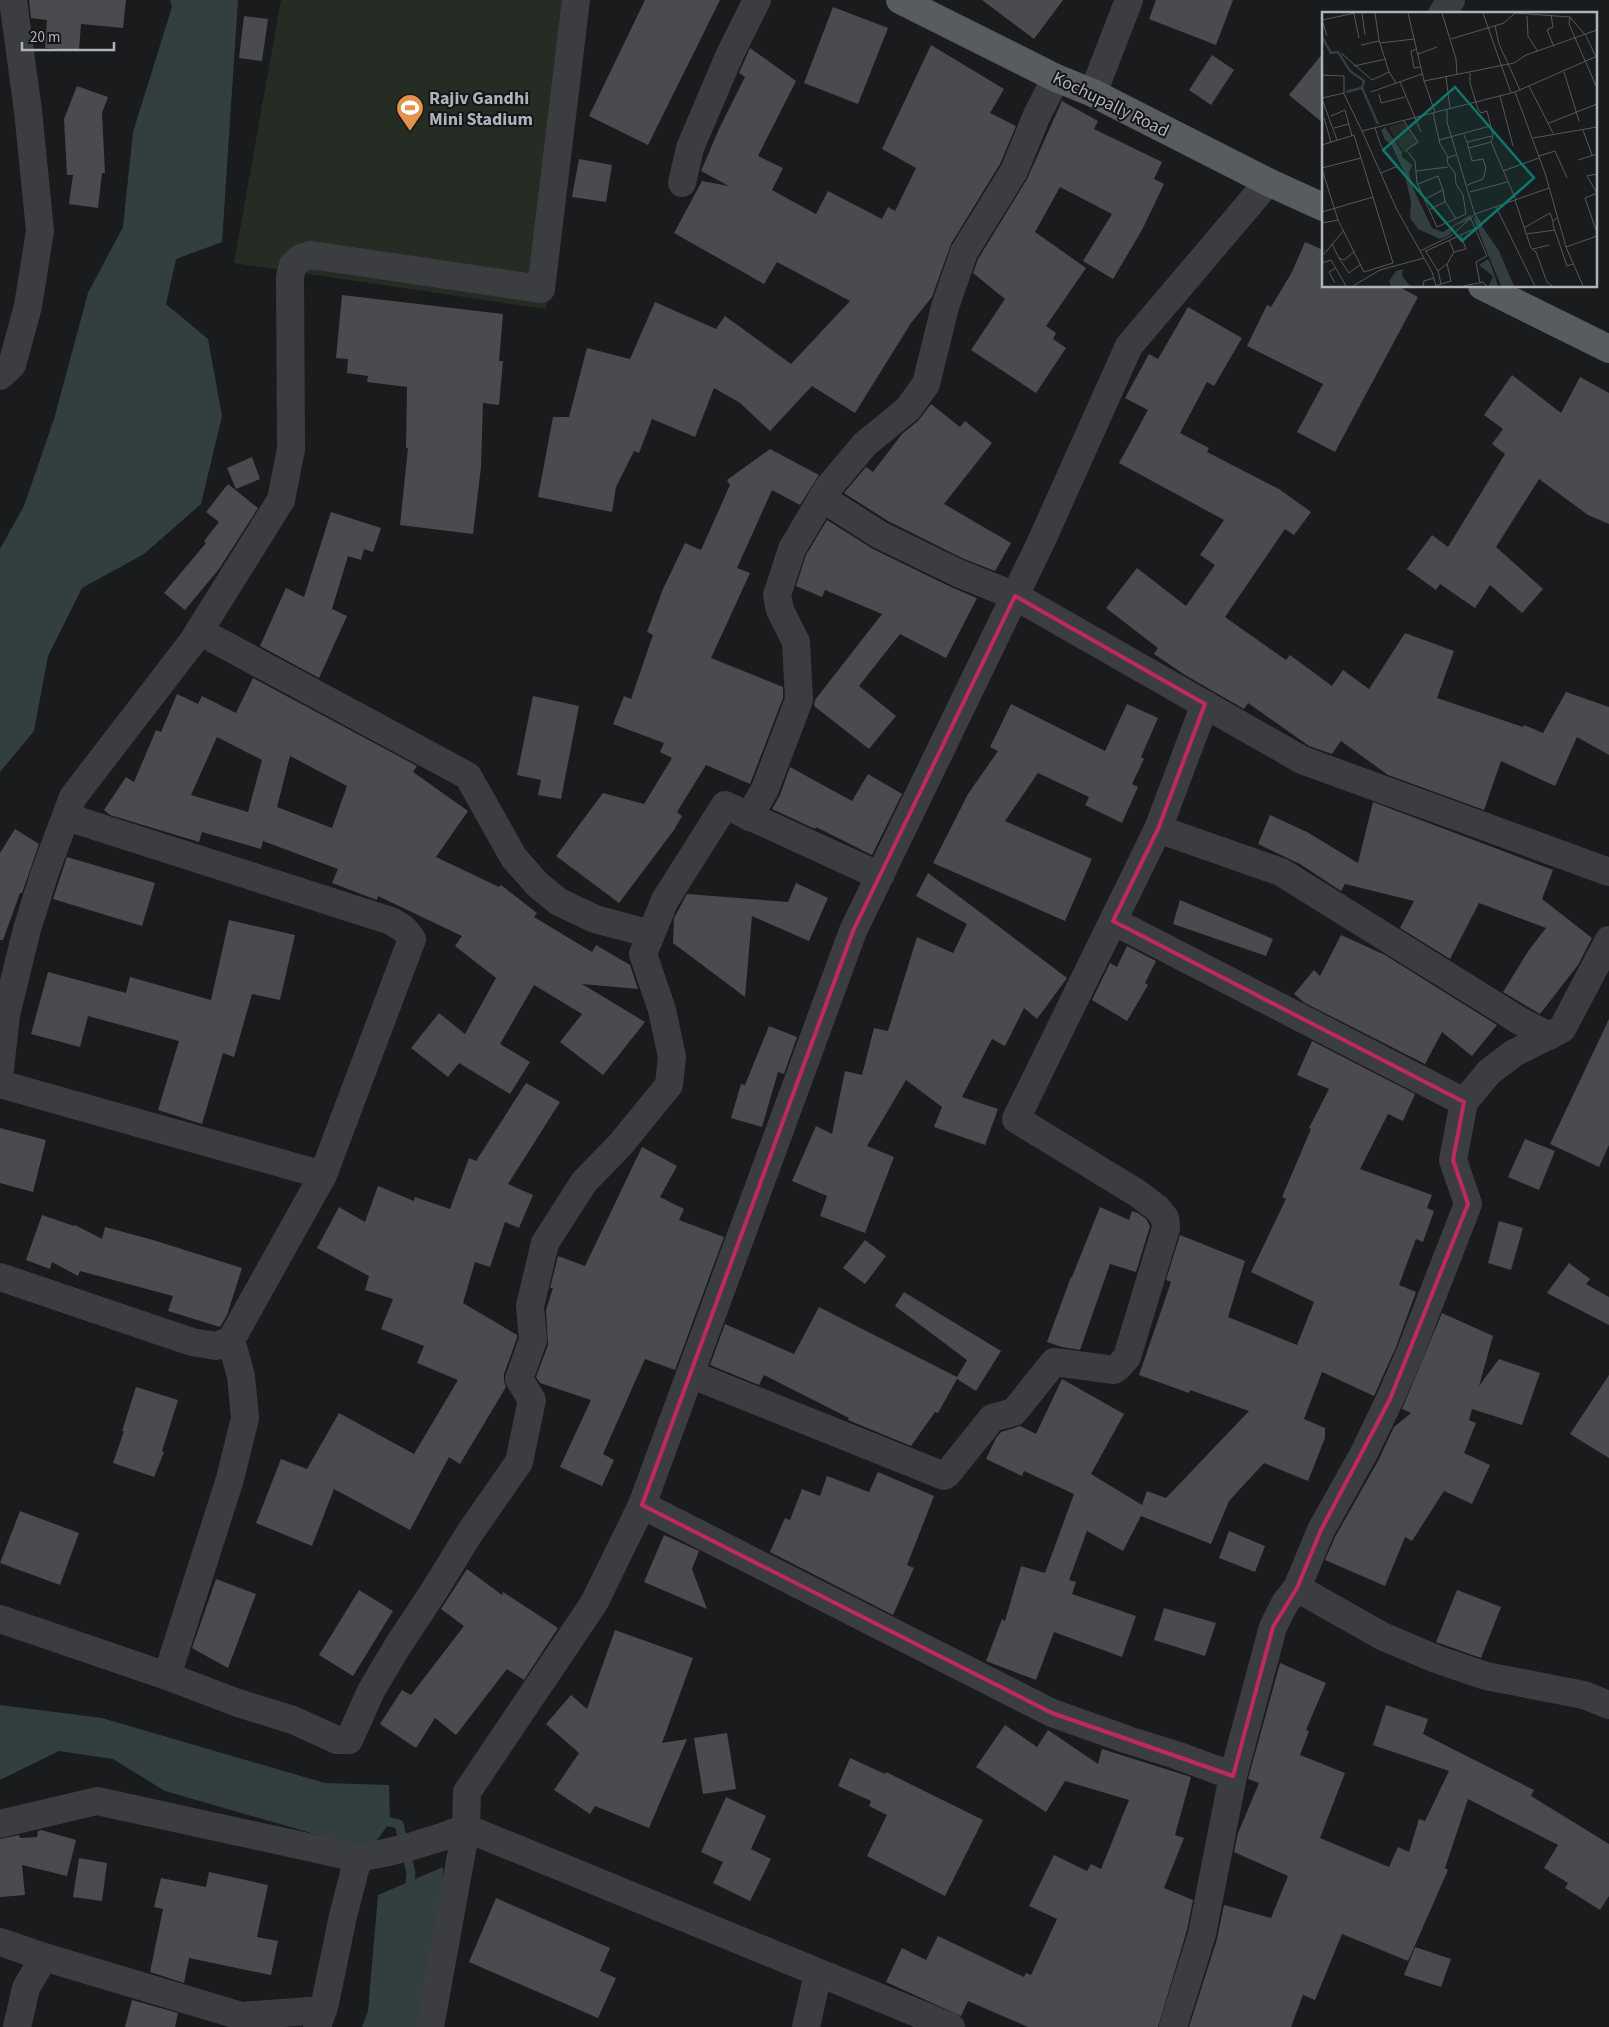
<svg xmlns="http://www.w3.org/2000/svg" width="1609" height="2027" viewBox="0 0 1609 2027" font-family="'Source Sans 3',sans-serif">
	<rect width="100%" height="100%" fill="#1a1b1c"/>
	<!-- green -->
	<polygon fill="#252c24" points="281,0 575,0 546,309 234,263"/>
	<!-- water -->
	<g fill="#333e41">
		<polygon points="170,0 238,0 222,242 176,259 166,304 208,339 222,416 201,504 144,554 82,588 48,656 34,731 0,772 0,549 24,506 54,419 88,293 123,227 133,132 172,7"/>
		<polygon points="0,1705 102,1718 325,1783 389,1785 390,1822 370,1850 165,1791 113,1759 59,1751 0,1780"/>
		<polygon points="443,1867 439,1984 428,2027 362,2027 368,2011 378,1895"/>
	</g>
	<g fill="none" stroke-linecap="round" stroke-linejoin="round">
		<!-- stream -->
		<polyline stroke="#333e41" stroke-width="9" points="380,1820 399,1824 411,1873 409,1893"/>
	</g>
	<!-- building -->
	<g fill="#494b4e" fill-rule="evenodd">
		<polygon points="29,0 126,0 123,28 81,24 79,50 45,48 47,20 31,18"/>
		<polygon points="645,0 720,0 648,145 589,116"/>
		<polygon points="982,0 1063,0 1034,39"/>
		<polygon points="1156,0 1233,0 1216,45 1149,19"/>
		<polygon points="833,7 888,28 858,104 804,83"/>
		<polygon points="244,16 268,19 262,61 239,58"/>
		<polygon points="931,45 1004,89 990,113 1016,126 1000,164 951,244 932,297 911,323 855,413 812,386 770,431 740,403 714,388 695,437 652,419 639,453 634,451 616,487 612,512 538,497 553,417 569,417 587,348 630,359 655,302 716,329 725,316 791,364 850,301 777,262 764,284 674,233 702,181 729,186 701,171 719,129 745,77 739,73 750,48 796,81 758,156 783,168 772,190 816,214 828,191 882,219 888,207 895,211 916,168 882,149"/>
		<polygon points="1323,53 1323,123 1289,95"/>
		<polygon points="1212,55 1234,70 1211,105 1189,90"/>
		<polygon points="77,86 108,97 102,113 105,173 102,173 98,208 69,204 73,175 67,175 64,119"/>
		<polygon points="1062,101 1098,121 1094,129 1162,162 1154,179 1164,184 1142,230 1113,279 1083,261 1112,214 1060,187 1035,232 1086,268 1046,326 1056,333 1053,339 1066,348 1036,393 971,350 1005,299 973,273 978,259 1027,179"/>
		<polygon points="579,159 612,165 606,202 572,197"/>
		<polygon points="1305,242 1323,250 1323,286 1398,286 1418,297 1335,452 1297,432 1323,384 1247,346 1267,305 1271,307 1292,272"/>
		<polygon points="342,295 503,314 499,361 503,361 499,405 483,403 481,467 473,534 400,525 408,448 406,448 407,387 367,382 368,376 347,373 348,359 336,358"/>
		<polygon points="1188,307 1242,338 1214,386 1207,382 1180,433 1209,448 1207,452 1279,489 1311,512 1294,535 1285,529 1225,617 1286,660 1290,655 1332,686 1343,670 1369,689 1405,633 1454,651 1437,698 1523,727 1524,725 1543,733 1566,692 1609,707 1609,755 1577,737 1555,786 1501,761 1484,810 1388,775 1341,741 1332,754 1309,746 1248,703 1244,709 1185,675 1154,654 1158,648 1106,608 1137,568 1186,606 1215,565 1200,555 1224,520 1119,463 1148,410 1125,398 1149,354 1158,359"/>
		<polygon points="1512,375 1561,413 1580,377 1609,393 1609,524 1588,515 1539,479 1496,547 1543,589 1522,613 1490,585 1475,608 1440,584 1436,590 1407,569 1432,535 1448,547 1505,454 1492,444 1503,429 1484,415"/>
		<polygon points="931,404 960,427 965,421 992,443 944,504 1011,543 995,571 964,559 888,521 844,493 866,467 873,472 902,434 918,421"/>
		<polygon points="770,449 819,475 800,505 772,490 737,568 750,573 711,658 783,687 783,698 750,784 706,765 677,812 682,816 674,830 619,903 556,856 603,793 644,804 672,758 660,752 664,743 613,724 624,696 631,699 653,635 647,632 663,589 685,543 701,550 730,485 727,480"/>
		<polygon points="252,457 260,479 236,489 227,468"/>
		<polygon points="228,484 258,508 219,569 185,610 164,593 206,543 204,541 219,522 206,512"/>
		<polygon points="331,512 381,528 373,552 364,549 361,560 348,556 332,609 347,616 319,678 260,646 286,588 304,597"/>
		<polygon points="827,520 873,549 951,587 977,598 946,658 900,634 859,686 896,716 869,749 814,706 815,700 882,614 825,590 822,597 796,586 806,555"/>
		<path d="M253,678l164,88 -4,6 55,39 -32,46 63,30 2,-2 36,28 -3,4 58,35 4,-7 34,20 8,24 -56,-5 63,38 -42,53 -43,-33 22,-28 -48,-29 -34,59 30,18 -20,32 -51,-31 -11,14 -37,-29 28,-35 26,21 31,-56 -41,-32 7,-10 -84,-40 -1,4 -45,-17 6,-14 -75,-28 -2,8 -59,-17 -3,10 -89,-27 -6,-5 22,-33 8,5 22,-52 5,2 16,-38 21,10 4,-8 34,17zM217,737l45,23 -14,52 -57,-17zM290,756l57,30 -15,42 -55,-21z"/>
		<polygon points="533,696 579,706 561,799 538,795 541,780 517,775"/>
		<polygon points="1011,704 1105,751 1127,704 1158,718 1141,757 1144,759 1132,784 1138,787 1122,823 1085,805 1089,797 1038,773 1005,821 1092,859 1065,921 933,863 968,794 998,751 990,747"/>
		<polygon points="790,767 852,801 868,774 902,794 872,855 816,827 815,829 772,809 780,795"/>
		<polygon points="1373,802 1553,870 1542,899 1592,938 1578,965 1540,1014 1503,992 1529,950 1546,928 1479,903 1450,959 1400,928 1414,901 1345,884 1341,891 1300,864 1258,844 1270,815 1307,832 1358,863"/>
		<polygon points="15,829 39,844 22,893 20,893 3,940 0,940 0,853"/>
		<polygon points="67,857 155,883 142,926 53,899"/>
		<polygon points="928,873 1067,978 1037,1019 1024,1008 1005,1046 992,1039 962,1097 998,1109 985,1145 934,1127 942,1107 906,1080 867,1146 894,1157 865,1233 820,1216 827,1196 792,1181 816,1126 832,1134 845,1071 862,1075 874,1028 888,1031 917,937 953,953 967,924 916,896"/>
		<polygon points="796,883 828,898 809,941 752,916 745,997 673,943 674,918 687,894 788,902"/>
		<polygon points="1180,900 1273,939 1266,956 1173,924"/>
		<polygon points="229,920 295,935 280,1000 252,994 234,1057 223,1053 202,1124 158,1110 179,1041 88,1016 80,1047 31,1034 48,972 126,993 130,977 211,1000"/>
		<polygon points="1341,935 1385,955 1497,1025 1472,1056 1442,1032 1425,1064 1305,1003 1294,994 1314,970 1320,976"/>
		<polygon points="1127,946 1156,961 1145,983 1148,985 1127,1021 1092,1000 1110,963 1117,967"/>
		<polygon points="1609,1019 1609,1145 1599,1167 1550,1144"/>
		<polygon points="769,1026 797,1037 784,1074 778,1072 762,1127 731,1118 741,1084 745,1085"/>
		<polygon points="1312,1041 1415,1094 1403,1121 1388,1114 1360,1169 1432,1195 1427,1208 1434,1211 1423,1242 1416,1239 1399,1285 1416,1292 1396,1347 1374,1396 1322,1372 1304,1419 1325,1428 1325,1438 1308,1481 1264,1463 1229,1501 1211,1544 1141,1516 1123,1551 1087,1531 1069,1580 1076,1582 1072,1594 1136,1616 1122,1657 1054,1632 1036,1680 986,1661 1002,1619 1005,1621 1021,1566 1045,1573 1074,1494 1024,1471 1022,1476 986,1459 996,1438 1001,1432 1020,1426 1036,1434 1062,1379 1124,1414 1091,1474 1142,1505 1147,1491 1166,1498 1249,1411 1190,1390 1189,1393 1139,1375 1171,1282 1166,1280 1180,1235 1245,1261 1228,1317 1297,1345 1314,1302 1251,1272 1286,1199 1282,1197 1311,1129 1309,1128 1329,1089 1297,1075"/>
		<polygon points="526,1083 560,1102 508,1184 533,1195 519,1228 505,1222 490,1267 475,1262 463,1303 517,1335 517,1338 504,1374 504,1381 506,1387 460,1464 449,1457 410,1530 334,1489 312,1546 256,1523 281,1459 307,1469 339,1413 414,1454 458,1380 417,1363 424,1346 381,1329 393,1299 365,1290 369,1276 317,1248 339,1207 365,1222 378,1186 414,1201 415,1197 450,1209 469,1158 476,1161"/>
		<polygon points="0,1128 46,1140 33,1192 0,1183"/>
		<polygon points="1525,1139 1555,1151 1539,1190 1508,1177"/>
		<polygon points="642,1147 677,1166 660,1197 684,1209 679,1220 724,1237 675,1370 645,1359 603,1454 614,1460 602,1486 560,1467 591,1400 540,1383 536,1377 548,1345 546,1310 553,1288 550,1288 558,1256 585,1266"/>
		<polygon points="1100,1207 1129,1220 1132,1211 1138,1213 1146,1219 1150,1226 1136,1272 1110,1264 1080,1350 1062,1347 1047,1342 1071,1277 1072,1277"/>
		<polygon points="42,1215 74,1226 75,1225 102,1239 105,1227 153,1240 242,1268 227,1315 220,1327 168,1311 173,1296 80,1271 78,1276 52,1262 50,1269 26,1260"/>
		<polygon points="1499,1221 1523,1228 1511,1270 1488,1263"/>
		<polygon points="865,1240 886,1256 865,1284 843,1268"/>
		<polygon points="1569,1263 1590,1279 1586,1284 1609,1297 1609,1325 1547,1293"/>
		<polygon points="904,1292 1001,1351 976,1391 957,1379 938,1413 935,1412 911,1446 848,1420 849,1418 764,1375 759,1385 710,1365 725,1324 794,1354 819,1307 957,1377 967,1360 895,1306"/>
		<polygon points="1442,1313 1493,1336 1479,1386 1499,1359 1540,1373 1522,1425 1472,1409 1469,1420 1476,1423 1464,1453 1490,1465 1472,1504 1444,1491 1412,1541 1405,1537 1385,1586 1325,1560 1335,1537 1378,1461 1394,1427 1411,1413 1402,1409"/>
		<polygon points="1609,1375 1609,1458 1570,1434"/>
		<polygon points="136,1387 178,1400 162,1451 164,1452 154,1477 113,1463 124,1431 122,1431"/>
		<polygon points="878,1472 934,1496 907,1565 914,1568 893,1615 770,1552 785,1518 790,1520 802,1489 820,1496 827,1476 869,1492"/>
		<polygon points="20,1511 79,1533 60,1585 0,1563"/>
		<polygon points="1229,1531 1265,1546 1255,1572 1219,1558"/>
		<polygon points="664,1535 699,1551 692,1569 707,1609 644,1582"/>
		<polygon points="467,1569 502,1595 503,1592 558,1628 524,1680 507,1669 456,1735 435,1718 416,1748 380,1724 402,1690 411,1695 464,1626 441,1609"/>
		<polygon points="216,1579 256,1594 228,1668 192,1648"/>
		<polygon points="359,1590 393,1611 353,1676 319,1655"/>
		<polygon points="1457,1590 1501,1607 1481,1658 1436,1642"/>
		<polygon points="1164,1608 1216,1623 1205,1656 1154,1640"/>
		<polygon points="615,1630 693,1658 662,1743 687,1739 649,1828 595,1806 590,1814 554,1790 579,1753 546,1724 571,1695 587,1709"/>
		<polygon points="1280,1663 1326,1683 1306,1730 1309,1731 1300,1755 1345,1773 1320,1838 1389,1867 1398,1847 1409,1852 1419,1819 1425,1821 1449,1771 1373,1745 1386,1705 1428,1719 1423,1734 1534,1790 1531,1796 1609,1844 1609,1896 1600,1910 1565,1888 1568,1883 1544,1868 1558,1845 1468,1799 1445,1868 1448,1870 1408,1961 1342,1934 1315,2000 1303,1995 1291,2027 1189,2027 1217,1939 1224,1905 1271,1918 1288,1876 1234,1852 1238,1833 1259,1783 1248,1779"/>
		<polygon points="1005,1725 1037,1747 1048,1730 1098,1764 1102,1749 1191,1777 1175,1835 1184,1838 1164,1888 1193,1900 1187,1930 1158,2027 1028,2027 968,2001 961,2016 886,1982 902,1948 926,1960 938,1936 1024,1977 1026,1973 1031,1975 1057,1919 1029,1906 1054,1855 1087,1871 1091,1864 1101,1869 1129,1800 1065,1781 1046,1812 976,1767"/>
		<polygon points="727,1733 736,1789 703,1794 694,1738"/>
		<polygon points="850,1758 885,1774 886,1772 983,1820 945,1896 867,1856 887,1815 869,1806 871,1801 838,1786"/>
		<polygon points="726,1797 766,1816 751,1849 771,1859 750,1901 713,1883 723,1862 701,1852"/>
		<polygon points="41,1830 76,1840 67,1876 22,1865 25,1895 0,1897 0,1839 19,1835 20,1838 37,1837 38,1831"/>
		<polygon points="79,1858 107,1863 102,1901 73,1897"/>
		<polygon points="209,1872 268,1885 257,1937 278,1941 271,1975 189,1958 184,1983 150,1972 163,1909 154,1907 161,1878 206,1887"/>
		<polygon points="496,1898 610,1948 600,1971 616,1978 598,2018 469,1962"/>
		<polygon points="1415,1947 1451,1959 1441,1987 1404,1975"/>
		<polygon points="132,2000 178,2013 175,2027 125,2027"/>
	</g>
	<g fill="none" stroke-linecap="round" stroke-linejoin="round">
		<!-- minor -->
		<g stroke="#3c3d41" stroke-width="28">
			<polyline points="1442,14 1451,0"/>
			<polyline points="1093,93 1129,0"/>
			<polyline points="682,183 690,148 730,54 757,0"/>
			<polyline points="0,376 12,365 28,306 40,231 28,111 13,0"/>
			<polyline points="822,498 880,535 958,573 1015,596 1302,760 1609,872"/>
			<polyline points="199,631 468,776 514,858 538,885 559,902 595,919 651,934"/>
			<polyline points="1205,704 1158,829 1281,872 1520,1021 1549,1036"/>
			<polyline points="749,817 765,789 799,700 796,642 780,610 777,595 792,549 828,488 865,444 908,409 926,384 945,307 964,252 1014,171 1037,115 1056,78"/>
			<polyline points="1113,921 1464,1102"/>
			<polyline points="0,1069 6,1015 27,929 45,872 73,797 193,641 281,500 291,449 290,277 293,265 301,258 311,255 541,289 576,0"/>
			<polyline points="0,1084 323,1175 412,939 404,929 391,921 67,817"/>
			<polyline points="0,1277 192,1342 216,1346 231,1340 323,1175"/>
			<polyline points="690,1374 944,1476 948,1473 992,1418 1014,1412 1054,1362 1114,1370 1119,1366 1127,1357 1166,1228 1165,1218 1157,1208 1137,1193 1016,1119 1158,829"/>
			<polyline points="642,1505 1052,1713 1128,1740 1176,1755 1233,1776"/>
			<polyline points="1297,1588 1382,1636 1436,1659 1486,1676 1584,1695 1609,1705"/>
			<polyline points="0,1619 167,1676 238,1703 293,1720 337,1740 349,1740 371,1691 397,1647 434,1591 469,1534 519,1462 532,1400 519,1379 533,1340 530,1306 545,1243 584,1182 620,1145 669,1085 672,1057 662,1010 643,954 665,900 725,805 880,876"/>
			<polyline points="167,1676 230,1479 245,1418 241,1376 231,1340"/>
			<path d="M0,1824l97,-23 261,57c37,-6 73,-16 108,-30l485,199"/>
			<polyline points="0,1942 44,1957 241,2016 323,2010"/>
			<polyline points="17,2027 26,1988 44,1957"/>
			<polyline points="317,2027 325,2003 343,1916 358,1858"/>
			<polyline points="430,2027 466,1828 467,1792 594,1603 642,1505 853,931 1041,542 1129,346 1268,182"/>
			<polyline points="806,2027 818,1973"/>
			<polyline points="1173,2027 1202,1934 1233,1776 1273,1627 1285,1603 1297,1588 1321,1530 1364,1453 1390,1399 1410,1353 1468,1204 1453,1160 1464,1102 1489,1072 1514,1053 1562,1029 1609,940"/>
		</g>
		<!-- major -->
		<g stroke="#585b5f" stroke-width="28">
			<polyline points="900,0 1056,78 1093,93 1268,182 1323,207"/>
			<polyline points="1482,286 1609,349"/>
		</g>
	</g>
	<!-- marked area -->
	<path fill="none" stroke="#c02864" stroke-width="4" stroke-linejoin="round" d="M1015,596l190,108 -47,125 -45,92 351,181 -11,58 15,44 -78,195 -69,131 -24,58 -24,39 -40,149 -181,-63 -410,-208 211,-574z"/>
	<!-- icons -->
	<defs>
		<symbol id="stadium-pin" viewBox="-11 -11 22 30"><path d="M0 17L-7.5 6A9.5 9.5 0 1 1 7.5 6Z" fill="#e1934d" stroke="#151517"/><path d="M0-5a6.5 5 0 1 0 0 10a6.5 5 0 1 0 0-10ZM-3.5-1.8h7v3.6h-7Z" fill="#fff"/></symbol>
	</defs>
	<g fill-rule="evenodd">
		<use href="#stadium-pin" x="394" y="92" width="32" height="43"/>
	</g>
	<g text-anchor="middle" stroke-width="4" stroke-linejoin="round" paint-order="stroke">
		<!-- poi labels -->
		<g font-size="18" font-weight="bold" fill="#aeb4ba" stroke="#151517" text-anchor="start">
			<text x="429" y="104">Rajiv Gandhi<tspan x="429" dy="21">Mini Stadium</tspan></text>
		</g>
		<!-- street labels -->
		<g font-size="18" fill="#aeb4ba" stroke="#151517">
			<text transform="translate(1111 104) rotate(26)" y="6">Kochupally Road</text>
		</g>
	</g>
	<!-- overview -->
	<g transform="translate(1322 12)">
		<rect width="275" height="275" fill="#1a1b1c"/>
		<path d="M83,110l14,21 -15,10 -16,-26z" fill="#252c24"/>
		<path d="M63,115l17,25v5l10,8 -3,8 4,15 19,40 11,4 27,-17 2,4 -18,7 -4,9 -10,4 -22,-10 -8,-11 1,-16 -7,-30 -13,-28 -6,-4 -4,-10zM153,204l24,35 15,35h-13l-27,-66zM166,247l3,6 7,21h-9l4,-10 -14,-11zM81,257l-1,7 8,10h-19l-2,-5 7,-10z" fill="#333e41"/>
		<path fill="none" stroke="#333e41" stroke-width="2.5" d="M0,25l9,16 7,-1 12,19 14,10 -2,7 16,36M24,80l15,-4"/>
		<path fill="none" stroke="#55585b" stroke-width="1" d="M40,1l3,22M53,1l4,27 10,32 7,11M86,1l16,68 11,31M120,1l14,46 1,16M161,1l28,80M193,1l55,4 16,19 11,23M32,2l5,24M229,3l2,12 -6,3 7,17M205,4l1,20 10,16M248,5l-1,7 28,64M0,8l5,16M0,8l33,-7M173,14l4,18 21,46M129,27l53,-16 11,-10M58,31l34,-4M39,33l18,-4M95,37l-6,2 3,17 6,-1M19,41l31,27 17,-8M96,42l19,-7M32,54l32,-7M242,60l15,49M148,61v10l8,26 3,4 6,-2 6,24 -2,7 25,58M0,63l22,1v18l18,37 153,-39 80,-35M124,65l4,31M102,69l90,-18 12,-8 71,-25M78,70l21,50M207,74l24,47M49,80l51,-18M193,80l30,81 21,74 17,39M57,82l2,9 24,-6M178,84l13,50M0,86l22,-5M0,87l15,41M125,97v13l27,90 8,14M111,101l7,31 8,13M9,104l14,-6 7,26M2,106l7,24M82,109l14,21 -12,8 9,11 2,22 20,44 29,-13 -3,-19 -7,-11 -1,-11 -7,-9 -1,-6 9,-3M227,111l48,-19M12,116l15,-4M53,116l6,18 17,20 -17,7M261,118l9,25M40,119l35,79 35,62 4,14M142,123l3,7 25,-6M211,126l64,-11M117,128l51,-14M145,130l5,19 11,-2 3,9 -3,11 -16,6M0,133l32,-10 39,128 -29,9 -26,-52 -16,-51M147,136l22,-6M217,144l16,-5 12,27M256,148l19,-6M0,156l39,-10M94,159l32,-4M181,159l36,-13M275,162l-10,2 10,17M96,172l20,-8 5,14 -18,9M148,180l37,-10M275,181l-12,5 12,35M193,188l16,48 5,4 11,30 5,4M123,189l11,18M174,195l39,79M108,197l15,-7 -2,-12M0,200l51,-15M235,206l-4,3v4l14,41 6,-2M149,207l16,37 -11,6 4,21M0,211l16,-3M202,216l26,-15 3,8M204,222l29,-4M10,232l7,14 5,2 11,-9M244,235l31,-11M211,237l16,-4M103,238l13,21M98,239l31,-15 24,-22 74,-26M104,239l50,-23M132,240l12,-3 -5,-13M2,242l20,-24M17,246l10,15 12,-9M0,251l9,-3 15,26M125,252l7,-12 -5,-12M13,271l-6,-11 7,-4M31,274l27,-16 44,-12M101,274l1,-5 10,-3M114,274l5,-2 -3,-13 9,-7 4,17 -10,3M142,274l19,-4 4,4"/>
		<path fill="#0f766e" fill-opacity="0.15" stroke="#0f766e" stroke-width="2.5" d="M133,75l79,91 -72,63 -79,-91z"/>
		<rect width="275" height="275" fill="none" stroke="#aeb4ba" stroke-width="2.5"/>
	</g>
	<!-- scale -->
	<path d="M22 42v8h92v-8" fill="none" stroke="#aeb4ba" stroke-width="2.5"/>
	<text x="30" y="42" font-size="15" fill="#aeb4ba" stroke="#151517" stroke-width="4" paint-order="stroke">20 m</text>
</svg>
